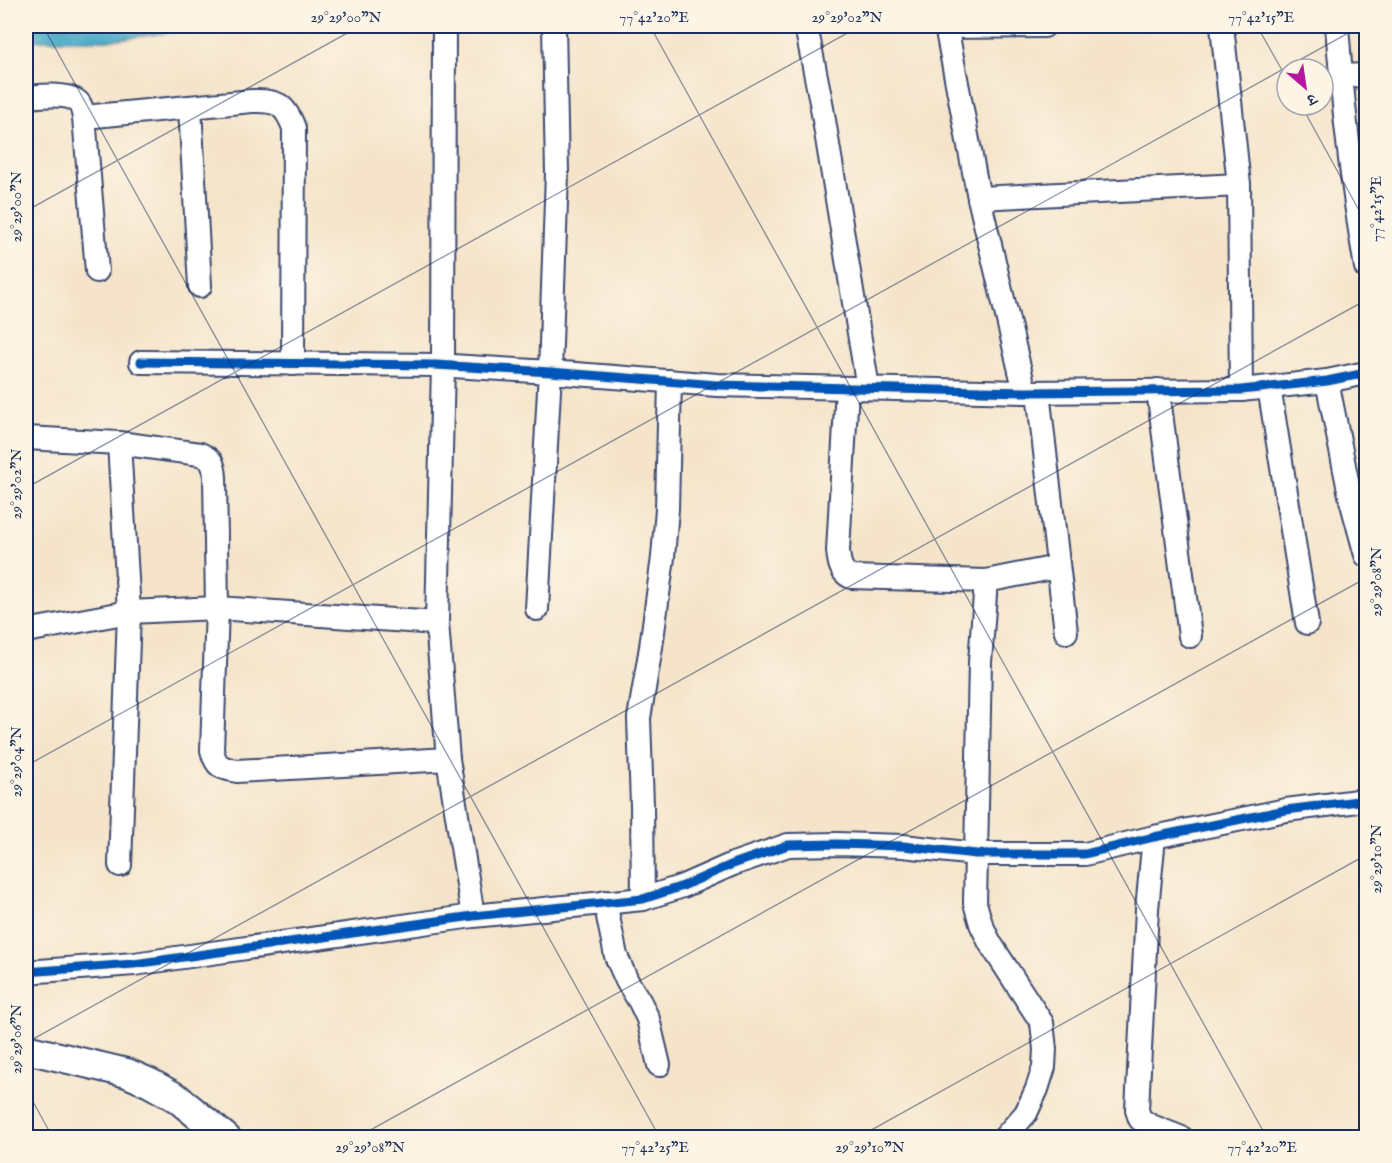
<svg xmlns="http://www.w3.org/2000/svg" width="1392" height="1163" viewBox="0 0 1392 1163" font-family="'IM FELL English','Noto Serif Devanagari',serif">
	<rect width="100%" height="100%" fill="#fcf5e5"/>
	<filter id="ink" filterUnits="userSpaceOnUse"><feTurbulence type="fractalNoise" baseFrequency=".0167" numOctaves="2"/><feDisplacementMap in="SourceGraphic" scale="12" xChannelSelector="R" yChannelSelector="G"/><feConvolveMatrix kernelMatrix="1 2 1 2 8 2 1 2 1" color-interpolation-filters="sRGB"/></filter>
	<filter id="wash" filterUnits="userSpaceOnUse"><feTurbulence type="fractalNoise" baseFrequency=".008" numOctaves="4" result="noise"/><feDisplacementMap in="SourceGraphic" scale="24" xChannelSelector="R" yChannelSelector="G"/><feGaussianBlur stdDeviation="1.35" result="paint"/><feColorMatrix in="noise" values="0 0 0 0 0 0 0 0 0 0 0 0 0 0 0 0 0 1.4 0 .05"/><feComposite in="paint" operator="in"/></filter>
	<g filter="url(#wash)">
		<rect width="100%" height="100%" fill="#f5e4ca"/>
		<!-- water -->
		<polygon fill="#48acc7" stroke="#326e92" stroke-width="1.5" points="26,26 193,26 178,32 108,40 26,40"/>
	</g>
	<g filter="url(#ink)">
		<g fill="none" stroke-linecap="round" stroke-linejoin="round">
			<defs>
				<g id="minor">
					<polyline points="444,26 443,365 437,623 448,759 473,916"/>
					<polyline points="806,26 821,102 868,388"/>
					<polyline points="946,26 979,198 1025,392"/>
					<polyline points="1222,26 1239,185 1241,390"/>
					<path d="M1337,26c6,80 15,161 29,241"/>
					<polyline points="947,27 1044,26"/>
					<polyline points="1341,76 1366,75"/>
					<path d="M26,97c13,-1 44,-5 53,6 3,4 4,10 5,14l168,-16c25,-1 33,3 42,27l-1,236"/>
					<polyline points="190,107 200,286"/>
					<polyline points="84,117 97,271"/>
					<polyline points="979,198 1239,185"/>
					<polyline points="141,362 436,365 550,372 717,385 1025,392 1241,390 1327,381 1366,373"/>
					<polyline points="1327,381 1351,500 1366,555"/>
					<polyline points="1269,387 1307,623"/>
					<path d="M847,388l-9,163c1,10 2,21 13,26l135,4 71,-14"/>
					<polyline points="1158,390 1190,636"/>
					<polyline points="1038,392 1066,632"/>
					<path d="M26,438l93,5 81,11c12,5 14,10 15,23l2,131 -5,142c4,17 9,18 25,21l211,-12"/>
					<polyline points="119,443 129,612 120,865"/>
					<polyline points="986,581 980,662 975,903 981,924 990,943 1042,1023 1045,1049 1044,1067 1037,1089 1026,1113 1004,1138"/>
					<polyline points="537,609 550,372 557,173 554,26"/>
					<polyline points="26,631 129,612 217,608 437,623"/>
					<polyline points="1154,837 1147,909 1137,1110 1140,1119 1149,1125 1182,1138"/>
					<polyline points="643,899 642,805 639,718 651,647 663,557 667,509 670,381"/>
					<polyline points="605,902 616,956 627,981 640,1002 648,1019 659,1065"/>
					<polyline points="26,972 134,964 473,916 643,899 683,886 733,864 788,845 837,844 903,846 976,854 1085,854 1154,837 1286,810 1366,800"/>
				</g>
				<polyline id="tertiary" points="26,1049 127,1073 150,1083 177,1098 226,1138"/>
			</defs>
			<!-- minor casing -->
			<use href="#minor" stroke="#3c4a6e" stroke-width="26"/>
			<!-- tertiary casing -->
			<use href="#tertiary" stroke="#3c4a6e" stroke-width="32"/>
			<!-- minor -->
			<use href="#minor" stroke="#fff" stroke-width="22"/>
			<!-- tertiary -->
			<use href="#tertiary" stroke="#fff" stroke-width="28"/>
			<defs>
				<g id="cycleway">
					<polyline points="141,362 436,365 550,372 717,385 1025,392 1241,390 1327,381 1366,373"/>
					<polyline points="26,972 134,964 473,916 643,899 683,886 733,864 788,845 837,844 903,846 976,854 1085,854 1154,837 1286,810 1366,800"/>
				</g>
			</defs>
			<!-- cycleway casing -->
			<use href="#cycleway" stroke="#fcf5e5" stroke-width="13"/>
			<!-- cycleway -->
			<use href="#cycleway" stroke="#0057b8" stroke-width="9"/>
		</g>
	</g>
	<!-- ticks -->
	<path fill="none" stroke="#1b2f5e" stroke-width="1.5" stroke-opacity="0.45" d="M43,26l617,1112M650,26l617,1112M1257,26l30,53M1301,105l65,118M26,211l334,-185M26,488l834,-462M26,766l1335,-740M26,1043l1340,-743M26,1089l27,49M356,1138l1010,-560M857,1138l509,-283M1358,1138l8,-5"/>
	<!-- margin -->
	<rect width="1392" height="1163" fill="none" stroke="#fcf5e5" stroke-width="66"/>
	<!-- north arrow -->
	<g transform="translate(1305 87) rotate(151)"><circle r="28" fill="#fcf5e5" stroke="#a2a6af" stroke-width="1.5"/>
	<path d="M0-4.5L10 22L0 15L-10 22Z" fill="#b5179e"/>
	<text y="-9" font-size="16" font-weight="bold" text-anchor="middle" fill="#1b2f5e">उ</text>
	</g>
	<rect x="33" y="33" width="1326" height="1097" fill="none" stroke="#1b2f5e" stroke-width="2"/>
	<g font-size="15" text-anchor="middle" fill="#1b2f5e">
		<text x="346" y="22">29°29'00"N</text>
		<text x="654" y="22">77°42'20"E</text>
		<text x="847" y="22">29°29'02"N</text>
		<text x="1261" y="22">77°42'15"E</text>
		<text transform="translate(16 207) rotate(-90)" y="5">29°29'00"N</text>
		<text transform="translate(1376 209) rotate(-90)" y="5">77°42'15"E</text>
		<text transform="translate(16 484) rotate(-90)" y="5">29°29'02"N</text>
		<text transform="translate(1376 582) rotate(-90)" y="5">29°29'08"N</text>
		<text transform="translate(16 762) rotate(-90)" y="5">29°29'04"N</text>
		<text transform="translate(1376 859) rotate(-90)" y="5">29°29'10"N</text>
		<text transform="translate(16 1039) rotate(-90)" y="5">29°29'06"N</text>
		<text x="370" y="1152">29°29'08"N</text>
		<text x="655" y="1152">77°42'25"E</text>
		<text x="870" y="1152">29°29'10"N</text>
		<text x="1262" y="1152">77°42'20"E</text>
	</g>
</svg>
